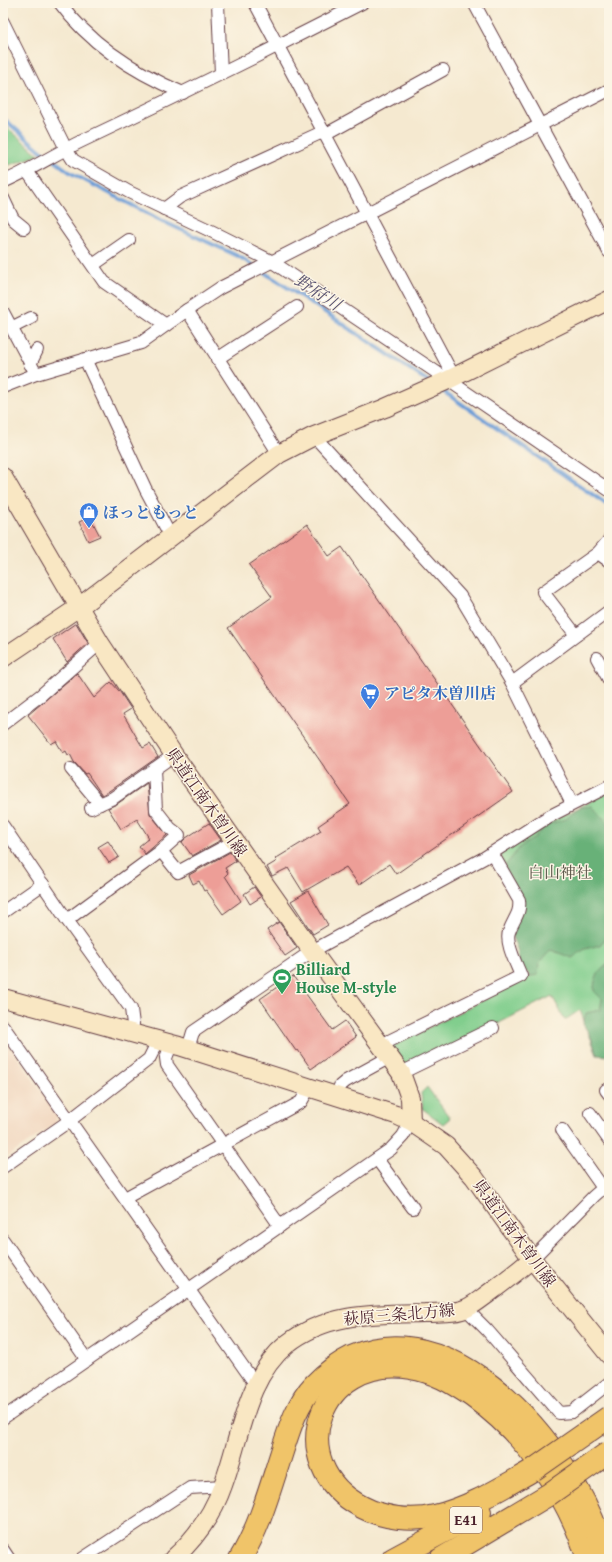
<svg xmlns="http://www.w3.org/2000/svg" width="612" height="1562" viewBox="0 0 612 1562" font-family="'Gentium Book Plus','Noto Serif JP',serif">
	<rect width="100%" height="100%" fill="#fcf5e5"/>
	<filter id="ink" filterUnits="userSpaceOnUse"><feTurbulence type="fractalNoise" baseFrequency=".025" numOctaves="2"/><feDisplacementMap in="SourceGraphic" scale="8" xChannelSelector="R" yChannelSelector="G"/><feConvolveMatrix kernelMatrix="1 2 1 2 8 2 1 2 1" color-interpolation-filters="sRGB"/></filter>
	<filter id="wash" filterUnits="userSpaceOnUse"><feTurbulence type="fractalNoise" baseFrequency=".012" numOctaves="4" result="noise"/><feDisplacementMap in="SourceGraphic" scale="16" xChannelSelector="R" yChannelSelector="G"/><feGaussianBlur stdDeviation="0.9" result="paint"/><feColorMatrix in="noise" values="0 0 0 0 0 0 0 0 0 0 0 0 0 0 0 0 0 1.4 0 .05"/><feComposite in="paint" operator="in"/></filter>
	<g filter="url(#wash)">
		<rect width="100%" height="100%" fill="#f5e9d0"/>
		<!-- built -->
		<polygon fill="#f1d5bd" points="3,1035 57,1115 56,1123 3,1160"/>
		<!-- green -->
		<g fill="#81ce8d" stroke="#66765c">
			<polygon points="3,124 39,155 3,167"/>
			<polygon points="609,792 609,1051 597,1055 580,1010 565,1020 552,996 401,1073 384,1050 531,976 512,937 520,909 498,849"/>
			<polygon points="427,1087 450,1118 443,1124 423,1109 421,1093"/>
		</g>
		<!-- forest -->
		<g fill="#68b178" stroke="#596852">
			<polygon points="592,806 608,823 607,836 609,838 609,934 600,945 585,949 572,958 551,950 539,963 538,975 531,976 519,966 517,949 512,937 517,910 504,867 521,846 533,839 546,825 566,819 578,808"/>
			<path d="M609,963v93l-12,-1 -6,-18 -8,-13 3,-11 14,-3 2,-11 -8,-8c0,-14 4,-19 15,-28z"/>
		</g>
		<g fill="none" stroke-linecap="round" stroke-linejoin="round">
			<!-- stream -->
			<g stroke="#6d9ed7" stroke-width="4">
				<polyline points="3,118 40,150 71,173 162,221 240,257 313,304 429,382"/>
				<polyline points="440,389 609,506"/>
			</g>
		</g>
		<g id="blocks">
			<!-- building -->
			<g fill="#ed9e97">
				<polygon points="90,517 100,536 88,541 79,522"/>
				<polygon points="307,524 329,556 342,547 513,792 396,874 389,864 359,885 346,867 303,892 288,868 272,876 267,867 277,861 275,859 321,831 318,826 350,804 228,628 272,597 249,565"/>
				<polygon points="76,623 88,643 67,662 53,639"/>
				<polygon points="77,673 94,698 111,682 120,692 131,709 123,714 143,748 150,744 158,757 109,791 102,795 87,773 85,774 74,762 70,754 68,755 66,751 63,753 56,741 51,744 28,715"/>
				<polygon points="147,783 150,814 167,835 145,854 139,846 149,838 137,819 121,829 108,808 117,804"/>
				<polygon points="209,823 221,840 192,856 182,842 186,838"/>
				<polygon points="108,841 119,857 109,863 98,847"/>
				<polygon points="230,852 236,861 225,868 228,873 225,876 241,901 223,914 206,890 204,891 199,881 193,884 189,875"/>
				<polygon points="254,887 261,897 250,904 244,894"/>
				<polygon points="308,891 328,925 313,934 291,901"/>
				<polygon points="279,922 297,948 285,956 267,930"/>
				<polygon points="293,976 332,1030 345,1021 356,1037 311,1069 298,1050 296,1051 260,999"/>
			</g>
		</g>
	</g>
	<g filter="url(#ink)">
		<use href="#blocks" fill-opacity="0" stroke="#643d44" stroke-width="1"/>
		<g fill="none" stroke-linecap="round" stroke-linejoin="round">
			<defs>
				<g id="street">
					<path d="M60,3c30,41 76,70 123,90"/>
					<polyline points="218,3 221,74"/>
					<polyline points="255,3 454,377"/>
					<polyline points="474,3 609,252"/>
					<polyline points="3,22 66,149 73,160 129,192 213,232 271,261 448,380 609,490"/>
					<polyline points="27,171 104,282 166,325"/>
					<path d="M3,182c28,-12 53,-29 81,-42 93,-44 186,-90 278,-137"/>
					<polyline points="3,198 13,219 24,228"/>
					<polyline points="164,209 180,197 318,134 330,132 443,70"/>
					<polyline points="93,265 129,240"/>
					<polyline points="187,310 279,454"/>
					<polyline points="3,312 36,374"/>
					<polyline points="11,328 31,318"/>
					<polyline points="85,359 146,490 171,537"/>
					<polyline points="217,359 297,307"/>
					<polyline points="30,364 37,350"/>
					<polyline points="3,387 36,374 141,343 187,310 220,288 609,90"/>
					<polyline points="314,436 460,596 512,683 572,804"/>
					<polyline points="598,553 609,561"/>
					<polyline points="576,635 543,592 598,553 609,540"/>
					<polyline points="597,658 609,680"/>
					<polyline points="512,683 609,611"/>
					<polyline points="3,724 41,695 100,643"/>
					<polyline points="71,769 100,804"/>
					<polyline points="154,769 156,810 170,828 179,835 161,851"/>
					<polyline points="91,808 113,798 174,755"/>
					<polyline points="3,826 67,920 131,1009 133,1024 131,1033"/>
					<polyline points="3,912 43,884"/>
					<polyline points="67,920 161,851 178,872 235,841"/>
					<polyline points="3,1026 256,1385"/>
					<polyline points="171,1045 166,1058 167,1065 280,1226"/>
					<path d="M381,1045l140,-69c-4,-11 -16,-33 -12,-44 4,-13 12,-18 10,-32l-27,-47"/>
					<polyline points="188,1049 193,1032 312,951 484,858 548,817 609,786"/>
					<polyline points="401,1073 493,1028"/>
					<polyline points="606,1090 609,1094"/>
					<polyline points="338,1096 340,1086 346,1081 390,1057"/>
					<polyline points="590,1113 609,1140"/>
					<polyline points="562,1130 603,1188"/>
					<polyline points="377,1159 413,1208"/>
					<polyline points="3,1167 69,1121 149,1059 158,1041"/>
					<polyline points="125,1198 301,1102 309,1088"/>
					<polyline points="3,1240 87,1360"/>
					<polyline points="532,1259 594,1196 609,1183"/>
					<polyline points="466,1309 487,1330 559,1413 572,1412 609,1383"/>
					<polyline points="3,1418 391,1149 403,1136 411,1122"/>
					<polyline points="3,1550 9,1559"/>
					<polyline points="82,1559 190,1488 223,1486"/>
				</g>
				<g id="secondary">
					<polyline points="3,477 100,643 174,755 312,951 401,1073 410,1098 411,1122"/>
					<polyline points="3,658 79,607 279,454 314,436 385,408 448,380 609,300"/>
					<polyline points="3,998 179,1046 396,1115 411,1122 446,1146 474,1177 532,1259 609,1355"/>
					<path d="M173,1559c23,-21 40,-45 50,-74 18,-48 22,-106 64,-141 40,-32 90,-30 138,-31 13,-1 30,1 42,-5 8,-4 15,-10 22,-15 15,-11 29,-22 43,-34"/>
				</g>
				<g id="highway">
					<path d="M533,1470c-32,18 -63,38 -98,46 -24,6 -52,2 -73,-9 -82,-43 -43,-154 49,-139 22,3 42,15 61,28 55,39 96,99 116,163"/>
					<path d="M240,1559c19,-31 29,-67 40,-101 8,-25 16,-54 34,-73 112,-117 268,65 291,174"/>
					<polyline points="393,1559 480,1512"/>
					<polyline points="441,1559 548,1495"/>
				</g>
			</defs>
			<!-- street casing -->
			<use href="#street" stroke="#643d44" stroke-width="14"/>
			<!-- secondary casing -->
			<use href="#secondary" stroke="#643d44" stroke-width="20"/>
			<!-- highway casing -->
			<use href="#highway" stroke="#643d44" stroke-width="24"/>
			<!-- street -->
			<use href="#street" stroke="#fff" stroke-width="12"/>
			<!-- secondary -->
			<use href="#secondary" stroke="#f9e7c3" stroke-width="18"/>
			<!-- highway -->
			<use href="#highway" stroke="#f0c469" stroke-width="22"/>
			<defs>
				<g id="highway-bridge">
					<polyline points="533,1470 609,1417"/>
					<polyline points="548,1495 609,1452"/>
				</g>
			</defs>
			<!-- highway-bridge casing -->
			<use href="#highway-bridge" stroke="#643d44" stroke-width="24" stroke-linecap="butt"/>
			<!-- highway-bridge -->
			<use href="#highway-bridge" stroke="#f0c469" stroke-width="22"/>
		</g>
	</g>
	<!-- icons -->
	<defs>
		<symbol id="shop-pin" viewBox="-11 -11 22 30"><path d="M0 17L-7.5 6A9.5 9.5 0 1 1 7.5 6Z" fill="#3f7fe0" stroke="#fcf5e5"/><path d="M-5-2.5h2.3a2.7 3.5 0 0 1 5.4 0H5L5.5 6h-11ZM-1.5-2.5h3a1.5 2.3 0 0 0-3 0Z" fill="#fff"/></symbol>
		<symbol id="supermarket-pin" viewBox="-11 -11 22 30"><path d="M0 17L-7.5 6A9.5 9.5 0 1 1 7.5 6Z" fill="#3f7fe0" stroke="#fcf5e5"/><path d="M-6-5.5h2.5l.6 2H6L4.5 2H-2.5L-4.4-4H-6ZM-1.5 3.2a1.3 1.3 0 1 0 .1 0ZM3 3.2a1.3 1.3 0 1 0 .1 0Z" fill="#fff"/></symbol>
		<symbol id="stadium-pin" viewBox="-11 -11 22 30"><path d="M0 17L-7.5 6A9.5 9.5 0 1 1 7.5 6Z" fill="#2e9e5b" stroke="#fcf5e5"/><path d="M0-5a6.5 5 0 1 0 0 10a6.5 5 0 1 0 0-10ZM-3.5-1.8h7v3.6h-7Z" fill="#fff"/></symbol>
	</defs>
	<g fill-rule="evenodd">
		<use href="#shop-pin" x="78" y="501" width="22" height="30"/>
		<use href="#supermarket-pin" x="359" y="682" width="22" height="30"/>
		<use href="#stadium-pin" x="271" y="967" width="22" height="30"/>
	</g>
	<g text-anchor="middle" stroke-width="3" stroke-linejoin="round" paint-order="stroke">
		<!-- shield labels -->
		<rect fill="#fcf5e5" stroke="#7f5f63" stroke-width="1" x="450" y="1507" width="32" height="26" rx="3"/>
		<g font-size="15" font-weight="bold" fill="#4a1f2b">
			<text x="466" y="1525">E41</text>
		</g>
		<!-- shop labels -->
		<g font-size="16" font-weight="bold" fill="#366cbe" stroke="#fcf5e5" text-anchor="start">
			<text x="103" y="518">ほっともっと</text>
			<text x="384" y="699">アピタ木曽川店</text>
		</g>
		<!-- street labels -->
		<g font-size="16" fill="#4a1f2b" stroke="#fcf5e5">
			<text transform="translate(207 802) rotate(55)" y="6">県道江南木曽川線</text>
			<text transform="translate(515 1233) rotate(54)" y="6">県道江南木曽川線</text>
			<text transform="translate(399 1314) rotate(-5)" y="6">萩原三条北方線</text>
		</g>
		<!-- park labels -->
		<g font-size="16" fill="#5a5448" stroke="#fcf5e5">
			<text x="560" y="878">白山神社</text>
		</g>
		<!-- leisure labels -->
		<g font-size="16" font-weight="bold" fill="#27864d" stroke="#fcf5e5" text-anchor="start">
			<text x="296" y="975">Billiard<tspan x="296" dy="18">House M-style</tspan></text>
		</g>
		<!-- water labels -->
		<g font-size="17" font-style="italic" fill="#585270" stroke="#fcf5e5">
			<text transform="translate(318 292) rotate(33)" y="6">野府川</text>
		</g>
	</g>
	<!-- margin -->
	<rect width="612" height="1562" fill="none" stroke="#fcf5e5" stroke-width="16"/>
</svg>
